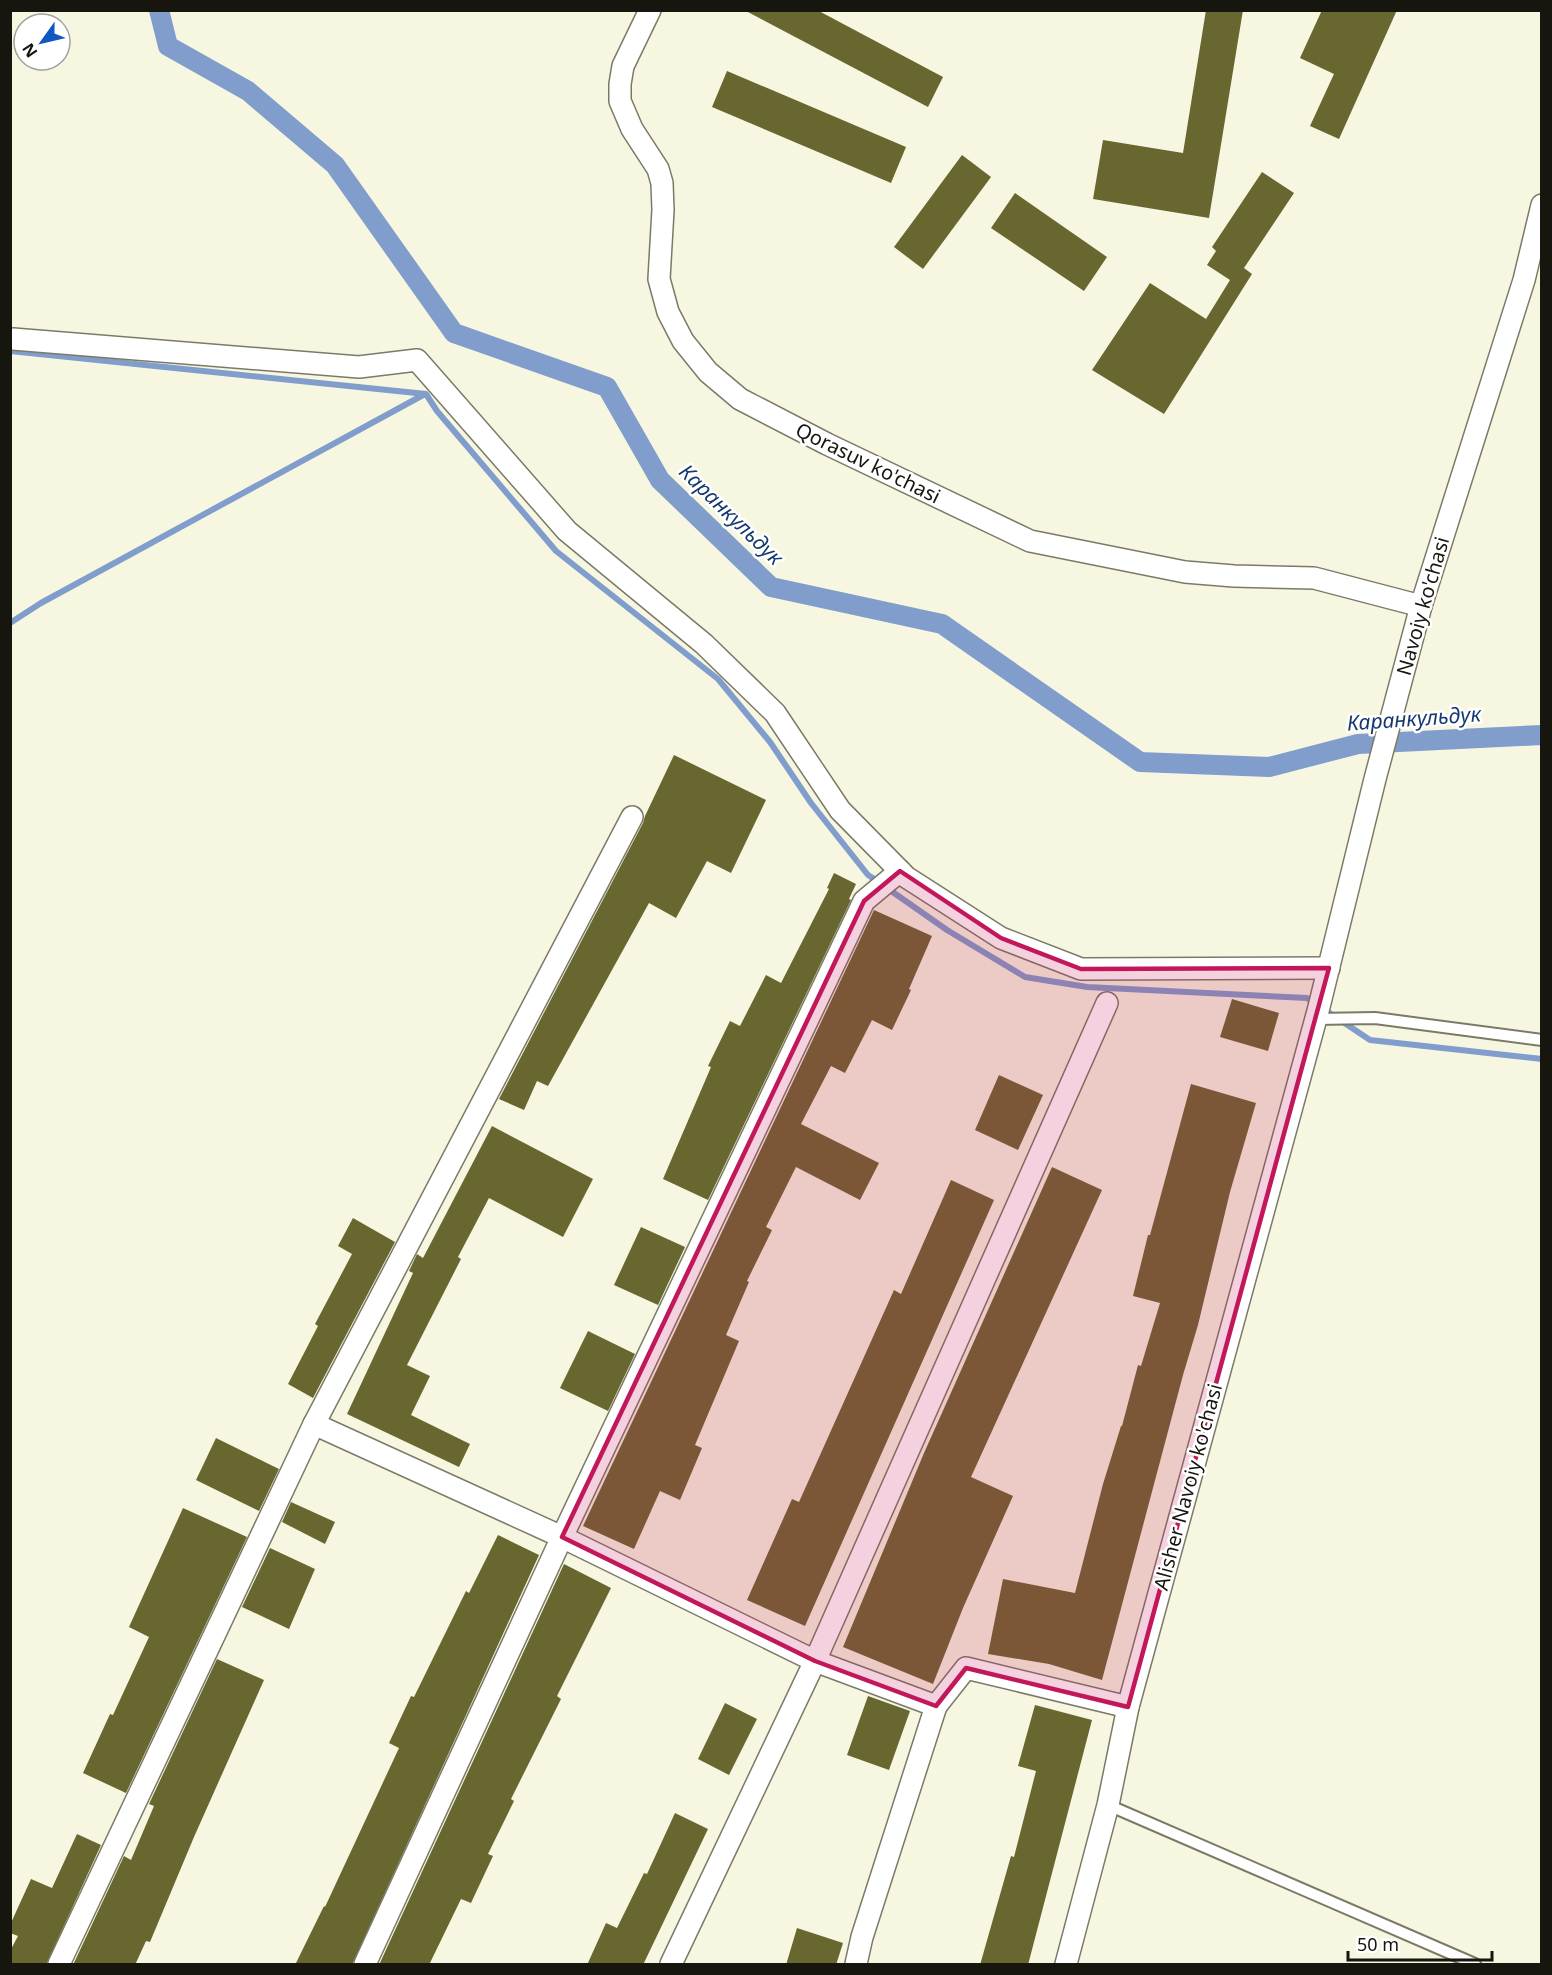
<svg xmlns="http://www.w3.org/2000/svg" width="1552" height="1975" viewBox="0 0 1552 1975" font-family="'Noto Sans',sans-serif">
	<rect width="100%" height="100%" fill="#f7f7e1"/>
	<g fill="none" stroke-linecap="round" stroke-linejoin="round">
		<!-- stream -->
		<g stroke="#809dcb" stroke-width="6">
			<polyline points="10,351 426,394 437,411 556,551 718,679 770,742 811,803 868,875 879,882"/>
			<polyline points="10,623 41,603 425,394"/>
			<polyline points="887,888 947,930 1025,977 1087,987 1307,998 1370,1040 1542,1059"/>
		</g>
		<!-- canal -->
		<polyline stroke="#809dcb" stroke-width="20" points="159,10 168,46 248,91 335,165 454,333 607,387 660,480 771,587 942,624 1140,762 1269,767 1358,744 1542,735"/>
	</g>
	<!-- building -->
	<g fill="#696730">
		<polygon points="744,10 817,10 943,77 928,107"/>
		<polygon points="1206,10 1243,10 1209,218 1093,199 1103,140 1183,153"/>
		<polygon points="1322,10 1397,10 1339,139 1310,126 1334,74 1300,58"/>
		<polygon points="727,71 906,147 891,183 712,107"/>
		<polygon points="962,155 991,177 923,269 894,247"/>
		<polygon points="1262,172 1294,193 1244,268 1252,274 1164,414 1092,370 1150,283 1206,319 1230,280 1207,265 1216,251 1212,247"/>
		<polygon points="1015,193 1107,257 1084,291 991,228"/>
		<polygon points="674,755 766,800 731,873 707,861 676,918 649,903 548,1086 537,1081 524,1110 499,1099 643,823 645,816"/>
		<polygon points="834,873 856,884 849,899 851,900 708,1200 663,1179 711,1067 708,1066 730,1021 740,1026 766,975 781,983 829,889 827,888"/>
		<polygon points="874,910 932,936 909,989 911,990 892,1030 872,1020 845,1073 831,1066 801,1124 879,1163 860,1200 796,1167 766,1227 772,1230 747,1281 749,1282 726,1335 739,1341 695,1445 702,1448 680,1500 660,1491 634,1549 583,1526"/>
		<polygon points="1232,999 1279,1013 1268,1051 1220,1037"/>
		<polygon points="999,1075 1043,1095 1018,1150 975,1130"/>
		<polygon points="1191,1084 1256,1103 1230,1192 1198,1325 1183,1375 1102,1680 1049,1664 988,1654 1003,1579 1075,1593 1103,1484 1121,1426 1122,1426 1138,1365 1141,1366 1160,1303 1133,1296 1148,1235 1150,1235"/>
		<polygon points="492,1126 593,1179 563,1237 489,1198 458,1257 461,1259 407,1365 430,1376 411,1415 470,1444 459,1467 347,1414 413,1273 409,1271 417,1254 423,1258"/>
		<polygon points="1052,1167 1102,1190 971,1477 1013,1496 963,1608 933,1684 843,1647 924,1453"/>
		<polygon points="951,1180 994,1200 805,1626 747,1600 792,1499 799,1502 894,1290 901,1294"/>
		<polygon points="353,1218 395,1242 313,1398 288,1384 318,1326 315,1324 352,1254 338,1246"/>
		<polygon points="641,1227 685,1247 658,1305 614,1285"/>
		<polygon points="588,1331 635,1354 608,1411 560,1388"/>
		<polygon points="216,1438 279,1469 259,1511 196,1480"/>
		<polygon points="291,1502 335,1522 325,1544 282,1522"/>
		<polygon points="183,1508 247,1537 126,1793 83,1773 110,1714 113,1715 149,1637 129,1627"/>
		<polygon points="498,1535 539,1555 352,1965 295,1965 324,1906 325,1907 399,1748 389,1743 411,1696 414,1697 466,1591 469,1593"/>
		<polygon points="270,1548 315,1569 289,1629 242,1607"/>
		<polygon points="564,1564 611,1588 557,1696 561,1699 511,1799 514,1801 488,1854 493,1856 471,1903 461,1899 429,1965 379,1965"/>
		<polygon points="217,1659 264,1680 194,1837 150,1942 146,1941 135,1965 73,1965 124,1856 131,1860 154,1806 149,1804"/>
		<polygon points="868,1696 910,1711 889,1770 847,1755"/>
		<polygon points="725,1703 757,1719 729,1775 698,1759"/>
		<polygon points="1035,1705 1092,1720 1028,1965 980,1965 1011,1856 1014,1857 1036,1771 1018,1766"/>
		<polygon points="675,1813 708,1829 643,1965 587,1965 606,1923 617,1928 644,1873 647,1874"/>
		<polygon points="77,1834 101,1845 46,1965 10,1965 10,1951 18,1936 10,1933 10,1925 31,1879 52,1888"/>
		<polygon points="797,1928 843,1943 836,1965 786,1965"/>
	</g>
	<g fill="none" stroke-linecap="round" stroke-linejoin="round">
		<defs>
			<g id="service">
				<polyline points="1316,1019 1375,1018 1542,1040"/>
				<polyline points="1108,1805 1475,1964"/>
			</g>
			<g id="minor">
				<polyline points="650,10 623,66 620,84 620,101 632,129 658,169 662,183 663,210 659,279 668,312 683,341 708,372 740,399 827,444 1030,541 1185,572 1234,576 1314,578 1421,606"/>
				<polyline points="13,339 359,367 417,360 567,531 704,644 775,713 840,810 906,877 1001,938 1081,969 1329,968"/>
				<polyline points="314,1424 562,1537 815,1661 936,1706"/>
				<polyline points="59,1964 314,1424 632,817"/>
				<polyline points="365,1964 562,1537 864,901 900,871"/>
				<polyline points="671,1964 815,1661 1107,1003"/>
				<polyline points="856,1964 862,1937 936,1706 966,1668 1128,1707"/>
				<polyline points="1066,1964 1108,1805 1128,1707 1318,1011 1375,779 1421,606 1524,280 1542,205"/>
			</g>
		</defs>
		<!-- service casing -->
		<use href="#service" stroke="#7b7a67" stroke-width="14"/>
		<!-- minor casing -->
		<use href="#minor" stroke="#7b7a67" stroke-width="24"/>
		<!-- service -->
		<use href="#service" stroke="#fff" stroke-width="10"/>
		<!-- minor -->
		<use href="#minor" stroke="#fff" stroke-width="21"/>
	</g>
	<!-- marked area -->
	<path fill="#c2185b" fill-opacity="0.2" stroke="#c2185b" stroke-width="4.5" stroke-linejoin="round" d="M900,871l101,67 80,31 248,-1 -201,739 -162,-39 -30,38 -121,-45 -253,-124 302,-636z"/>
	<g text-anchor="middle" stroke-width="5" stroke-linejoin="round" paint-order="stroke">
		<!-- street labels -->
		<g font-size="20" fill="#16160e" stroke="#fff">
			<text transform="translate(868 463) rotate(26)" y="7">Qorasuv ko'chasi</text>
			<text transform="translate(1423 606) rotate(-74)" y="7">Navoiy ko'chasi</text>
			<text transform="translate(1188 1487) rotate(-75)" y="7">Alisher Navoiy ko'chasi</text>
		</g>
		<!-- water labels -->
		<g font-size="21" font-style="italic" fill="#163971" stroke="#fff">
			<text transform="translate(731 515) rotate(44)" y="7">Каранкульдук</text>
			<text transform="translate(1414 719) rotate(-4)" y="7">Каранкульдук</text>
		</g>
	</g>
	<!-- border -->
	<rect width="1552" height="1975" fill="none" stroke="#16160e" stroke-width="24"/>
	<!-- north arrow -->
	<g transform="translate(42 42) rotate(236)"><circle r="28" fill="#ffffff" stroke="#a2a29f" stroke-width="1.5"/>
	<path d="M0-4.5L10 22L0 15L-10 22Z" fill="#1157c1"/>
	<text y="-9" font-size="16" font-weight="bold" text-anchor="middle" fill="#16160e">N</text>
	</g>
	<!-- scale -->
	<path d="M1348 1951v9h144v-9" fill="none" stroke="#16160e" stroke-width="3"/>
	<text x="1357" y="1951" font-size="18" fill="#16160e" stroke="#ffffff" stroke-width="4.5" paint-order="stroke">50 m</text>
</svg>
